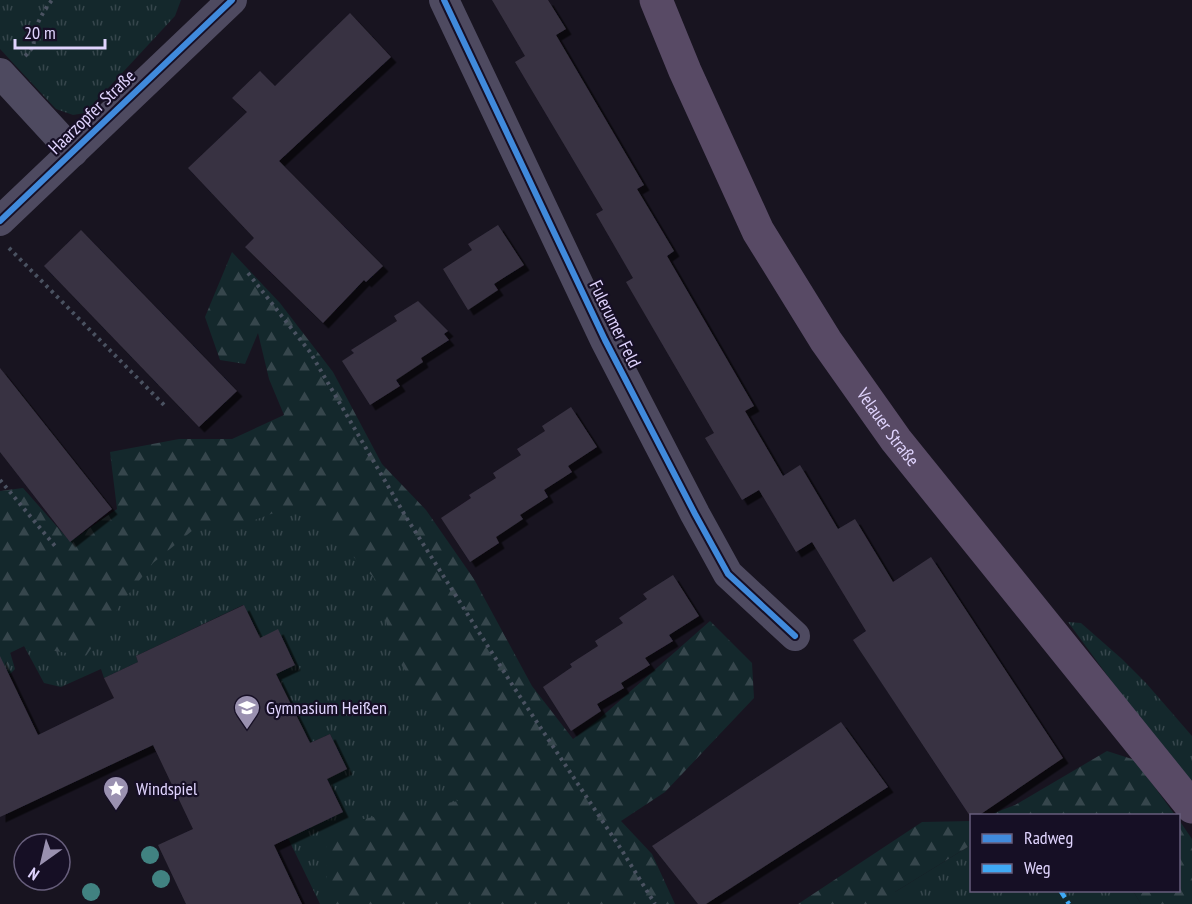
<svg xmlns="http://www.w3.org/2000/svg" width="1192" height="904" viewBox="0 0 1192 904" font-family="'PT Sans Narrow',sans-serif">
	<defs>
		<pattern id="grass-tufts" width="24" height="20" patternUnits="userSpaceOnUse" patternTransform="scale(1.5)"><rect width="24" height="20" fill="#14282c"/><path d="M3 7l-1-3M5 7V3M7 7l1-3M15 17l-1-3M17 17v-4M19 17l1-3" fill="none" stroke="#36464c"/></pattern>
		<pattern id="forest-firs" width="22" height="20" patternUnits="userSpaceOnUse" patternTransform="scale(1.5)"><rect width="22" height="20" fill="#14282c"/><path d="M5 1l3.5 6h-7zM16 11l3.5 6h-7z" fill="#36464c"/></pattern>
		<filter id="shadow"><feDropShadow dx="5.5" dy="5.5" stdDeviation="0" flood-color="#0009"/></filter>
	</defs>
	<rect width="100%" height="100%" fill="#181420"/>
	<!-- grass -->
	<g fill="url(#grass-tufts)">
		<polygon points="0,0 181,0 175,16 85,113 73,115 56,109 0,49"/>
		<polygon points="309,436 584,904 320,904 288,838 343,812 327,779 346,769 330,734 310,743 276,673 295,664 278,630 260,638 243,605 136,656 138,662 104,678 101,669 61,687 44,683 24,646 10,652 15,669 9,675 0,637"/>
		<polygon points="1068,622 1081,623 1122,659 1146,683 1192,736 1192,783 1132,709"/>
		<polygon points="971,845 972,890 1133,891 1141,904 895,904 895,892"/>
	</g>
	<!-- forest -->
	<g fill="url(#forest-firs)">
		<polygon points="232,252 280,303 333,372 382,464 426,510 474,579 532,686 573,739 599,719 710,621 752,663 754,698 665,792 621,821 652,854 675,904 327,904 326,840 358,820 458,801 435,768 446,731 396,657 374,578 301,503 249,522 193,530 153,563 120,605 86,656 24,646 10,653 9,675 0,679 0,491 23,488 68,539 74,539 117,509 110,452 179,439 232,439 284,415 269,379 258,333 245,364 220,360 205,317"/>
		<polygon points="1107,751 1135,760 1175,815 986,816 1015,805"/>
		<polygon points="1179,820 1192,839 1192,904 1141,904 1133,891 1178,890"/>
		<polygon points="971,821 971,845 895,892 895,904 798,904 922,822"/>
	</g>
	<!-- building -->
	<g fill="#383242" filter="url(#shadow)">
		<polygon points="492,0 548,0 566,29 556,35 644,185 637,189 674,251 667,256 754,406 745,411 783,476 800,465 838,529 855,519 893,582 931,557 1063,758 978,816 972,816 972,819 853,640 866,631 812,542 796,552 759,490 742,500 705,438 714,433 626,282 633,278 596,214 603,210 515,62 525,56"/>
		<polygon points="350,13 391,57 279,161 383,266 366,282 364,280 323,323 245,247 254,238 188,168 247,112 232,98 260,71 275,86"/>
		<polygon points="498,225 524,265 494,284 498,290 468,310 443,269 472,250 468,244"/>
		<polygon points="81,230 237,391 199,427 44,266"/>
		<polygon points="418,301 448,331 444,334 449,340 421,358 423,362 396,380 400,386 370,405 342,361 354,353 351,350 397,321 394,316"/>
		<polygon points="0,368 112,509 70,542 0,452"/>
		<polygon points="571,407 597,447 568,466 572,472 544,490 548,497 520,515 523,519 496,537 499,543 470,562 441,518 471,498 469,495 496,478 493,473 521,455 517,449 545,431 542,426"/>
		<polygon points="673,575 699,616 669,635 673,641 645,658 650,665 621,683 624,688 597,704 601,711 571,731 543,687 572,667 570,664 598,646 595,641 623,623 619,618 647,599 643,594"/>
		<polygon points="244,605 260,638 278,629 295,665 276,674 310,743 330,734 347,769 327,779 343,812 274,845 302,904 186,904 158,845 193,829 153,745 0,817 0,656 38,735 114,698 104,678 138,662 136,656"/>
		<polygon points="841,722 888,787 706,904 698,904 652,846"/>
	</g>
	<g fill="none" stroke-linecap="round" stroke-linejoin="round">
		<!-- path -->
		<g stroke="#4a5261" stroke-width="4" stroke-dasharray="3 4.5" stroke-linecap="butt">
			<path d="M25,56c15,-15 5,-12 10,-26 4,-11 10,-21 17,-30"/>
			<polyline points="9,248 167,408"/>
			<polyline points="248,273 310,352 406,517 513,686 621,849 655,904"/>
			<polyline points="0,480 55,546"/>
		</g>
		<!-- minor -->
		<g stroke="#4e4a60" stroke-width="30">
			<polyline points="444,0 605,340 695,514 728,574 795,636"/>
			<polyline points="0,73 73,152"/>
			<polyline points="0,221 232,0"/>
		</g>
		<!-- major -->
		<path stroke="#584a65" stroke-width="33" id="s1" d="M656,0l29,71 73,160 68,110 70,99 296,367"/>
		<!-- quiet -->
		<polyline stroke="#3fa9f5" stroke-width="4.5" stroke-dasharray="9 4.5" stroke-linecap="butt" points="1060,890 1069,904"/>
		<defs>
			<g id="cycleway">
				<polyline points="444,0 605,340 695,514 728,574 795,636"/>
				<polyline points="0,221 232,0"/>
			</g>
		</defs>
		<!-- cycleway casing -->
		<use href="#cycleway" stroke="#160f25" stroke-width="10"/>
		<!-- cycleway -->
		<use href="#cycleway" stroke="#408adc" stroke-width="6"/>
	</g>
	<!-- trees -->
	<g fill="#418281">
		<circle cx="116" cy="790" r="9"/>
		<circle cx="150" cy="855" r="9"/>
		<circle cx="161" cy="879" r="9"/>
		<circle cx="91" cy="892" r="9"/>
	</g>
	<!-- icons -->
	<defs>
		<symbol id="school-pin" viewBox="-11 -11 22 30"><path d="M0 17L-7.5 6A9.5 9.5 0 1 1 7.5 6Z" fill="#9a91b0" stroke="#160f25"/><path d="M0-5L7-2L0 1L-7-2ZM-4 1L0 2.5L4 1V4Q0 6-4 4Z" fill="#fff"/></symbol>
		<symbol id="sight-pin" viewBox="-11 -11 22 30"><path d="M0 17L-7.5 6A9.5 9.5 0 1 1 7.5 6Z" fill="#9a91b0" stroke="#160f25"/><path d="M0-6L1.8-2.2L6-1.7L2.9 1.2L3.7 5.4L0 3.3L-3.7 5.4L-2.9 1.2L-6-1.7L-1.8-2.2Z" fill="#fff"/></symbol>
	</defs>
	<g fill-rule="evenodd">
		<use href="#school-pin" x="232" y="693" width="30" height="40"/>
		<use href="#sight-pin" x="101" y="774" width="30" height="40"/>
	</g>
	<g text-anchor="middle" stroke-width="4.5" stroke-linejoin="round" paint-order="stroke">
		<!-- street labels -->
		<g font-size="18" fill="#e0d4fe" stroke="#160f25">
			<text transform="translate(92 112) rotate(-44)" y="6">Haarzopfer Straße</text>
			<text transform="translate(615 324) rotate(64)" y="6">Fulerumer Feld</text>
			<text dy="6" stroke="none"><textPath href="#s1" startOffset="488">Velauer Straße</textPath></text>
		</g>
		<!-- poi labels -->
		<g font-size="18" fill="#e0d4fe" stroke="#160f25" text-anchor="start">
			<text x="266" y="714">Gymnasium Heißen</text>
			<text x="136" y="795">Windspiel</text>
		</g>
	</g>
	<!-- legend -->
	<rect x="970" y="814" width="210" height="78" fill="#160f25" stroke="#675e7c" stroke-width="1.5"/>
	<rect x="982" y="834" width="30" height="9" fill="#408adc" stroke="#675e7c" stroke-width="1.5"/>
	<text x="1024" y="844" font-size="18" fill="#e0d4fe">Radweg</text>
	<rect x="982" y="864" width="30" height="9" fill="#3fa9f5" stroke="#675e7c" stroke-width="1.5"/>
	<text x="1024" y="874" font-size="18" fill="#e0d4fe">Weg</text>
	<!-- north arrow -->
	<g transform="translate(42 862) rotate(214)"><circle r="28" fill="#160f25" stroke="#675e7c" stroke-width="1.5"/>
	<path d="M0-4.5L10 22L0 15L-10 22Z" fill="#9a91b0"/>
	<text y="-9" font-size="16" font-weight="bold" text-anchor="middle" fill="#e0d4fe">N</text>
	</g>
	<!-- scale -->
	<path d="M15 39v9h90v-9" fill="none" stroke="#e0d4fe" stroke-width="3"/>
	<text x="24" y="39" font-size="18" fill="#e0d4fe" stroke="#160f25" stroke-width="4.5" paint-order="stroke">20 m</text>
</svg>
